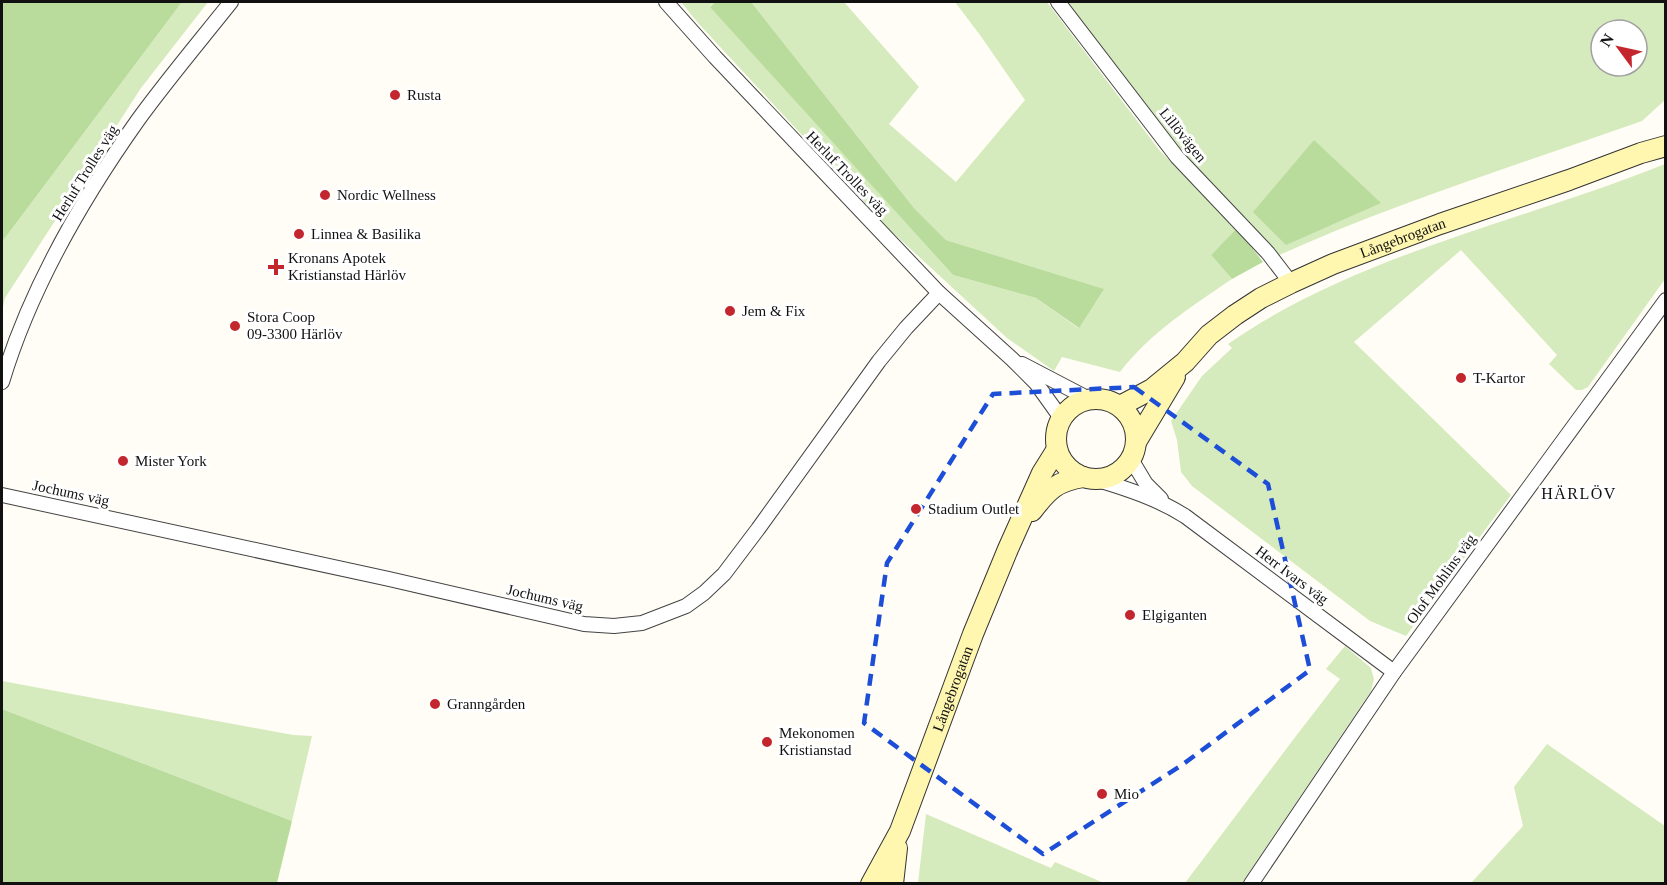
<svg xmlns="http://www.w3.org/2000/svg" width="1667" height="885" viewBox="0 0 1667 885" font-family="Georgia,serif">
	<rect width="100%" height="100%" fill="#fffdf5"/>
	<!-- green -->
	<g fill="#d5ebbd" fill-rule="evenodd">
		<polygon points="182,2 208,2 141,88 5,298 2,312 2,242"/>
		<path d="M681,2h34l-5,4 243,269 83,23 42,30 25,-39 -157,-49 -32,-32 -162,-205 -3,-1h95l75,85 -30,37 67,58 69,-82 -45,-65 -25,-33h92l113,149 77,77 -26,27 21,24c-40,27 -82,54 -112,93l-58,-15 -8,14 -47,-33 -117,-108 -192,-207z"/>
		<path d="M1065,2h600v98l-23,21c-122,43 -247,82 -365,135l-88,-96zM1601,30h36v36h-36z"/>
		<path d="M1665,164v115l-77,108 -6,3h-6l-27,-26 8,-9 -96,-105 -107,92 157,153 -105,141 -36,-15 -178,-135 -11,-14 -4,-32 -6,-19 31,-45 30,-28 -4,-4c129,-90 293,-122 437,-180z"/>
		<polygon points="1345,646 1371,668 1374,679 1371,691 1242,883 1185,883 1296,736 1340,679 1326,669"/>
		<polygon points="2,681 293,735 312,736 292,821 2,709"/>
		<polygon points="1547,744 1665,826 1665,883 1471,883 1523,826 1514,787"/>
		<polygon points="926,814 1051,868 1055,862 1104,883 918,883"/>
	</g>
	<!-- forest -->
	<g fill="#b9dc9c">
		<polygon points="2,2 182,2 2,242"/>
		<polygon points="715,2 749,2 752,3 914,208 946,240 1104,289 1079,328 1036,298 953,275 710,7"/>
		<polygon points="1314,140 1381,203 1286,245 1253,212"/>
		<polygon points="1237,228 1263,262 1232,279 1211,255"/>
		<polygon points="2,709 292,821 277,883 2,883"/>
	</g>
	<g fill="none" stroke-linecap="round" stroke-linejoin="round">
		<defs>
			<g id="minor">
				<polyline points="666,2 715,57 939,293 1012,359 1036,383 1061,418"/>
				<polyline points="1058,2 1177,157 1268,253 1291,283"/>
				<polyline points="1022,364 1089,399"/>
				<path d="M2,382c28,-93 80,-183 136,-262 29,-40 62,-79 93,-118"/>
				<polyline points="1131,459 1146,484 1161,499"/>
				<path d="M1098,480c30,9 60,19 87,36l209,156"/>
				<polyline points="2,495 389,579 584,624 614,626 642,623 686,606 704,593 724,574 758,529 879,361 906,328 939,293"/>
				<polyline points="1251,884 1394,672 1666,300"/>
			</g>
			<g id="secondary">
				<circle cx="1096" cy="439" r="40"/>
				<path id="s1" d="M1120,406l32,-17 33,-27 24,-27 26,-20 26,-17 30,-15 42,-19 107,-40 129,-44 72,-27 25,-7"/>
				<polyline points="1136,442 1175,377"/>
				<path d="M1032,511c16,-21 25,-30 51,-34"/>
				<path id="s2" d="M871,884l29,-53 73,-197 35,-85 34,-76 15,-24"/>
				<polyline points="893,884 897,848"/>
			</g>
		</defs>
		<!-- minor casing -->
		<use href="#minor" stroke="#444" stroke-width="16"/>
		<!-- secondary casing -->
		<use href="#secondary" stroke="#333" stroke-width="22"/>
		<!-- minor -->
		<use href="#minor" stroke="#fff" stroke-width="14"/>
		<!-- secondary -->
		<use href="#secondary" stroke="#fff6b0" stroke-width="20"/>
	</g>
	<!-- marked area -->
	<path fill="none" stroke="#1d4ed8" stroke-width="4.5" stroke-dasharray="12 8" stroke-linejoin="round" d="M1134,387l134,97 42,186 -128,95 -139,89 -179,-131 23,-160 106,-169z"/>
	<!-- markers -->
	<g fill="#c4262e" stroke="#fff" stroke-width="2">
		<circle cx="395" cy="95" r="6"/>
		<circle cx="325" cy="195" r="6"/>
		<circle cx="299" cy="234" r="6"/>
		<path d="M273 258h6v6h6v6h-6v6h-6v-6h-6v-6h6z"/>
		<circle cx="730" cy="311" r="6"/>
		<circle cx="235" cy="326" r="6"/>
		<circle cx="1461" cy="378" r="6"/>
		<circle cx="123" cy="461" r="6"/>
		<circle cx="916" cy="509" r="6"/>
		<circle cx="1130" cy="615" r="6"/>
		<circle cx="435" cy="704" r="6"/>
		<circle cx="767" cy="742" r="6"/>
		<circle cx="1102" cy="794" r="6"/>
	</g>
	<g text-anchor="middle" stroke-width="6" stroke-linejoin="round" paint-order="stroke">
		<!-- poi labels -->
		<g font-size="15" fill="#111" stroke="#fff" text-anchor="start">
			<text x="407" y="100">Rusta</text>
			<text x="337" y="200">Nordic Wellness</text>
			<text x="311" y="239">Linnea &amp; Basilika</text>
			<text x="288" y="263">Kronans Apotek<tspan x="288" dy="17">Kristianstad Härlöv</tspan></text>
			<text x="742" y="316">Jem &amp; Fix</text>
			<text x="247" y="322">Stora Coop<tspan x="247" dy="17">09-3300 Härlöv</tspan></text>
			<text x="1473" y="383">T-Kartor</text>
			<text x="135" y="466">Mister York</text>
			<text x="928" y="514">Stadium Outlet</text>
			<text x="1142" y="620">Elgiganten</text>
			<text x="447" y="709">Granngården</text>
			<text x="779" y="738">Mekonomen<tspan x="779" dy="17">Kristianstad</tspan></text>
			<text x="1114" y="799">Mio</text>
		</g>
		<!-- street labels -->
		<g font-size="15" fill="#111" stroke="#fff">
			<text transform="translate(1183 135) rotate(51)" y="5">Lillövägen</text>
			<text transform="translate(85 173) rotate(-58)" y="5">Herluf Trolles väg</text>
			<text transform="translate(847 173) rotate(46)" y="5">Herluf Trolles väg</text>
			<text dy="5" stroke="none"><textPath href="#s1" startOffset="333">Långebrogatan</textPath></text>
			<text transform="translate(71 493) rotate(12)" y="5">Jochums väg</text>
			<text transform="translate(1292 575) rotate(37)" y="5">Herr Ivars väg</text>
			<text transform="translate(1441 579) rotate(-54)" y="5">Olof Mohlins väg</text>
			<text transform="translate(545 598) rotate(13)" y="5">Jochums väg</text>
			<text dy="5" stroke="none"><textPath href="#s2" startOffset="212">Långebrogatan</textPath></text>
		</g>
		<!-- neighbourhood labels -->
		<g font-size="16" letter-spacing="1.5" fill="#111" stroke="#fff">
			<text x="1579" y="499">HÄRLÖV</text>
		</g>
	</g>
	<!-- border -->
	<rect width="1667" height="885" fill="none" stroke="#111111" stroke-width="6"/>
	<!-- north arrow -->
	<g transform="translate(1619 48) rotate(303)"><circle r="28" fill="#ffffff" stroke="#a0a0a0" stroke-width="1.5"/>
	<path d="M0-4.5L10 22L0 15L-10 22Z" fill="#c4262e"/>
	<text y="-9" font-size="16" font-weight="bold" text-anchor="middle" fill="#111111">N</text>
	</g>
</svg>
